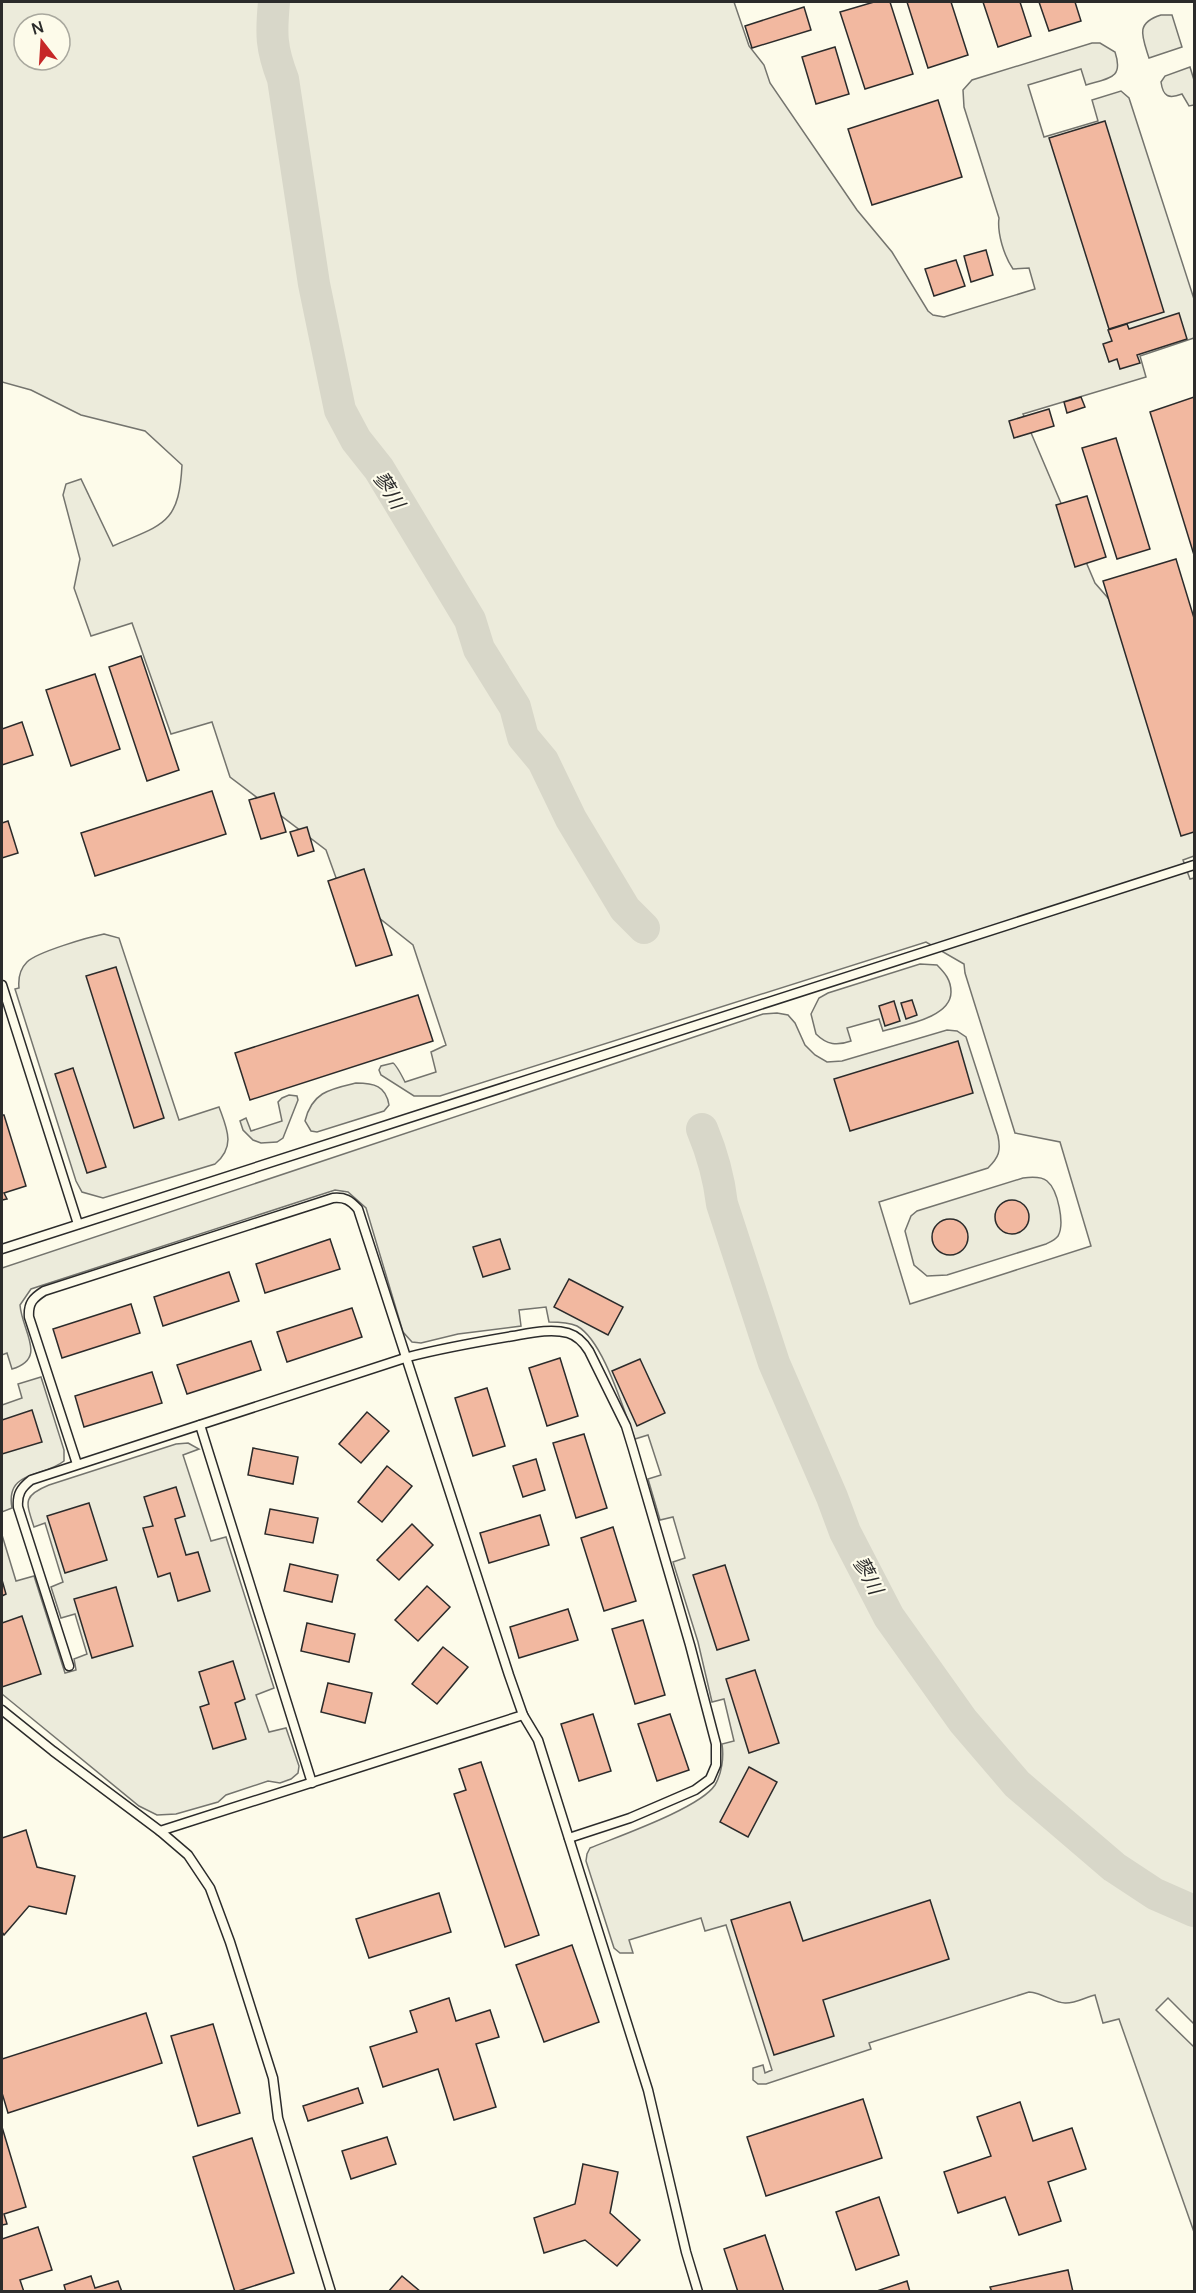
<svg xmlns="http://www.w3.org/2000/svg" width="1196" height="2293" viewBox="0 0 1196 2293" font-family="Manrope,'Noto Sans JP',sans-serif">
	<rect width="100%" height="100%" fill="#fdfbea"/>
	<!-- green -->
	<g fill="#ecebdb" stroke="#74746e" stroke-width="1.5" fill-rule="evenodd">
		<path d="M2,2h732l15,44 15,19 6,18 87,127 35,42 36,59 5,4 11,2 91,-28 -6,-21 -16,1c-9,-13 -16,-36 -14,-51l-35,-111 -1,-17 9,-10 120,-37h8l15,9c9,27 -6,26 -29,33l-5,-16 -53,16 16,52 54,-16 -6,-21 29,-9 8,7 65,201v39l-54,18 6,21 -123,37 72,169 99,114v159l-11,4 7,19 4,-1v1146l-26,-26 -12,12 38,37v185l-75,-213 -16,4 -8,-28c-9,2 -19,8 -29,8 -11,1 -22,-10 -37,-11l-160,51 2,6 -105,35h-8l-5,-4v-12l10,-3 2,8 7,-3 -46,-145 -21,6 -4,-13 -72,22 4,13h-13l-6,-5 -28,-87 1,-7 3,-6c29,-12 110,-40 125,-63 7,-12 9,-28 7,-41l12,-3 -10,-42 -12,3 -14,-60 -25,-80 12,-4 -12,-41 -13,3 -12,-41 13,-4 -13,-40 -13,4c-12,-29 -31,-98 -58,-113 -9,-4 -19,-4 -28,-4l-3,-15 -27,3 2,16 -63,8 -37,9 -9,-1 -9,-10 -37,-124 -18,-16 -13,-2 -304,99 -11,16c2,27 28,53 -8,64l-5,-16 -5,2v-87l761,-254 14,-1 11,2 7,8 10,22 10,10 12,7 15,-1 105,-31 10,1 9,6 32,99c3,15 1,21 -10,32l-109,34 31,102 181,-58 -31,-104 -45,-9 -50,-160 -1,-9 -38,-22 -486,154h-26l-33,-21 -2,-5 2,-4 12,-3c3,2 10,15 12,19l31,-10 -5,-20 15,-7 -33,-100 -74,-59 -13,-36 -96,-73 -18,-55 -41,12 -39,-111 -41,13 -17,-48 6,-29 -17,-64 3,-11 15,-5 32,67c50,-22 66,-21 69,-81l-37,-34 -64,-16 -50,-25 -29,-8zM24,24h36v36h-36z"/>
		<path d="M1161,15h11l10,32 -33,11c-7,-22 -14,-35 12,-43z"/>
		<path d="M1190,67l4,13v25l-5,1 -7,-12c-13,5 -19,3 -21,-12l4,-6z"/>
		<path d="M104,934l15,4 60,182 40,-13c8,22 17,39 -4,57l-112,34 -21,-6 -6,-11 -61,-192 4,-1c-1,-10 1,-19 8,-26 10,-10 62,-25 77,-28z"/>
		<path d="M920,964l17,1c8,8 14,15 14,27 0,26 -48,33 -68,39l-4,-12 -32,9 4,13c-14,5 -24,4 -35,-7l-5,-20 8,-16 9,-5z"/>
		<path d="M356,1083c18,0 30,3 33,22l-5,6 -67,21 -6,-1 -6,-10c7,-29 25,-32 51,-38z"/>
		<polygon points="289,1095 297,1096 298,1100 283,1138 277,1142 261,1143 253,1140 243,1130 240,1121 246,1118 251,1131 282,1121 278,1102 282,1098"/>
		<path d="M1023,1178c8,-1 18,-2 24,3 11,9 18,43 11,55 -3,4 -8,6 -12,8l-99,31 -20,1 -13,-11 -9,-34 6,-15 6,-5z"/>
		<path d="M41,1377l23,73v11c-21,17 -59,9 -52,47l-10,4v-107l20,-7 -4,-14z"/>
		<path d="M188,1443l11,6 -16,6 28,86 15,-4 48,151 -18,7 13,37 17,-4 13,38 -1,7 -7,6 -11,4 -12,-2 -42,14 -8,7 -42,12 -19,1 -18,-9 -137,-112v-159l14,46 18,-5 31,97 11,-3 -2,-11 13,-5 -12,-40 -14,4 -10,-31 12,-5 -18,-59 -11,4c-8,-25 -12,-31 15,-42l127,-41z"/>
	</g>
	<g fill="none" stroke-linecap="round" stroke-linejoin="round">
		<!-- river -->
		<g stroke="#d8d7c9" stroke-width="32">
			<path d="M274,2c-3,32 -3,46 9,77l31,205 26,126 16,30 23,29 91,151 9,29 36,58 8,30 20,24 28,58 54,90 19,19"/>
			<path d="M702,1129c10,24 17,49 20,75l52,159 58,134 13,35 44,85 74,104 54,63 97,83 41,27 39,17"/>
		</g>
	</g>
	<!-- building -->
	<g fill="#f2b8a0" stroke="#2b2b2b" stroke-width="1.5">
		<polygon points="874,2 890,2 913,74 865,89 840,12"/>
		<polygon points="907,2 951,2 968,55 928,68"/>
		<polygon points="983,2 1020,2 1031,36 998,47"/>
		<polygon points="1039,2 1075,2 1081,21 1049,31"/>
		<polygon points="804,7 811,30 752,48 745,26"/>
		<polygon points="835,47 849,94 816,104 802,57"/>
		<polygon points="938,100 962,177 872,205 848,129"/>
		<polygon points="1105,121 1164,312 1109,329 1049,138"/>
		<polygon points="986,250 993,275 971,282 964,256"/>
		<polygon points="956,260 965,286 934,296 925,269"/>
		<polygon points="1179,313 1187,339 1137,355 1140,363 1120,369 1117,359 1109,362 1103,344 1112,341 1108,330 1127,324 1129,329"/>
		<polygon points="1081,397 1085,407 1067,413 1064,402"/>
		<polygon points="1194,397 1194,555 1150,412"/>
		<polygon points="1049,409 1054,426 1014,438 1009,421"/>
		<polygon points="1116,438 1150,549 1117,559 1082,448"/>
		<polygon points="1087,496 1106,557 1075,567 1056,505"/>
		<polygon points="1176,559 1194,618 1194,832 1181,836 1103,581"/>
		<polygon points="141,656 179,770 147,781 109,667"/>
		<polygon points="95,674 120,749 71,766 46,690"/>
		<polygon points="22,722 33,755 2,765 2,729"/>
		<polygon points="212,791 226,834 95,876 81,833"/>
		<polygon points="274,793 286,832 261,839 249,800"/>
		<polygon points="8,821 18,853 2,858 2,823"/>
		<polygon points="307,827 314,851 298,856 290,832"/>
		<polygon points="364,869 392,955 356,966 328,881"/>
		<polygon points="116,967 164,1118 134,1128 86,976"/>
		<polygon points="418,995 433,1041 250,1100 235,1053"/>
		<polygon points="912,1000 917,1015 906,1019 901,1003"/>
		<polygon points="894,1001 900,1021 885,1026 879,1006"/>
		<polygon points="958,1041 973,1093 850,1131 834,1079"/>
		<polygon points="73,1068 106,1167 87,1173 55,1074"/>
		<polygon points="2,1115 4,1115 26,1186 4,1193 7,1199 2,1200"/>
		<circle cx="1012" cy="1217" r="17"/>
		<circle cx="950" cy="1237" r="18"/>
		<polygon points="330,1239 340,1269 265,1293 256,1264"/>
		<polygon points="500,1239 510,1269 483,1277 473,1247"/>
		<polygon points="229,1272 239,1301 163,1326 154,1297"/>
		<polygon points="569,1279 623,1307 608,1335 554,1307"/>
		<polygon points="131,1304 140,1333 62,1358 53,1329"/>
		<polygon points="352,1308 362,1337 287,1362 277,1332"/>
		<polygon points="251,1341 261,1370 187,1394 177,1365"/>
		<polygon points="560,1358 578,1416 547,1426 529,1368"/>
		<polygon points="640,1359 665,1413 637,1426 612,1371"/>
		<polygon points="152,1372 162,1403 84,1427 75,1396"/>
		<polygon points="487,1388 505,1446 473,1456 455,1398"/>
		<polygon points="32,1410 42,1442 2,1454 2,1420"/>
		<polygon points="367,1412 389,1431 361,1463 339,1444"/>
		<polygon points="584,1434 607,1508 576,1518 553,1443"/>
		<polygon points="253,1448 298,1457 293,1484 248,1475"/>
		<polygon points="536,1459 545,1490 523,1497 513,1466"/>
		<polygon points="387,1466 412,1486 382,1522 358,1502"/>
		<polygon points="176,1487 185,1516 175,1519 186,1555 198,1552 210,1591 178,1601 170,1573 158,1577 143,1528 153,1526 144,1497"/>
		<polygon points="89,1503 107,1560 65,1573 47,1516"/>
		<polygon points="270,1509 318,1518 313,1543 265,1534"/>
		<polygon points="540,1515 549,1545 489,1563 480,1533"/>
		<polygon points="412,1524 433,1545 399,1580 377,1560"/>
		<polygon points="613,1527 636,1601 604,1611 581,1538"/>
		<polygon points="290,1564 338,1575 332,1602 284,1591"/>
		<polygon points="725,1565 749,1640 717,1650 693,1575"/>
		<polygon points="2,1580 6,1594 2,1596"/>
		<polygon points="427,1586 450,1607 418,1641 395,1620"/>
		<polygon points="116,1587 133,1646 92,1658 74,1599"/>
		<polygon points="568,1609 578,1640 519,1658 510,1627"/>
		<polygon points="22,1616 41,1674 2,1687 2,1623"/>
		<polygon points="643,1620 665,1695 635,1704 612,1629"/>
		<polygon points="307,1623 355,1634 349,1662 301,1651"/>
		<polygon points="443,1647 468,1667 437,1704 412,1684"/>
		<polygon points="233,1661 245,1699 235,1703 246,1739 213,1749 200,1707 209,1704 199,1672"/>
		<polygon points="755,1670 779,1743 749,1753 726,1679"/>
		<polygon points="328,1683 372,1693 365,1723 321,1712"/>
		<polygon points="593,1714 611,1771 579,1781 561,1724"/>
		<polygon points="670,1714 689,1770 657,1781 638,1724"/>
		<polygon points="481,1762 539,1935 505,1947 454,1794 466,1790 459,1769"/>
		<polygon points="749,1767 777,1782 748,1837 720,1822"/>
		<polygon points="26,1830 37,1867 75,1876 66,1914 29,1906 4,1935 2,1932 2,1838"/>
		<polygon points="439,1893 451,1932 369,1958 356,1919"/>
		<polygon points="930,1900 949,1959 823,2000 834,2036 774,2055 731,1920 790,1902 803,1941"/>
		<polygon points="572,1945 599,2022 544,2042 516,1965"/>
		<polygon points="449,1998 456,2021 490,2010 499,2037 476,2044 496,2107 454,2120 438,2069 383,2087 370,2047 417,2032 410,2011"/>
		<polygon points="146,2013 162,2063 8,2113 2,2093 2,2059"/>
		<polygon points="213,2024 240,2113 198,2126 171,2036"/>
		<polygon points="358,2088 363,2103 308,2121 303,2106"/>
		<polygon points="863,2099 882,2158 766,2196 747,2137"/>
		<polygon points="1020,2102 1033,2141 1072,2128 1086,2169 1048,2182 1061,2221 1019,2235 1005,2197 958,2213 944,2172 991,2156 977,2117"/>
		<polygon points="2,2127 26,2207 4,2214 7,2224 2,2225"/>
		<polygon points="387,2137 396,2164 351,2179 342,2151"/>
		<polygon points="252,2138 294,2273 235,2292 193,2157"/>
		<polygon points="583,2164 618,2172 610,2213 640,2240 617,2266 585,2240 544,2253 534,2218 575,2204"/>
		<polygon points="879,2197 899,2255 856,2270 836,2212"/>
		<polygon points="38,2227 52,2270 20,2280 24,2292 2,2292 2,2239"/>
		<polygon points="765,2235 784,2292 738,2292 724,2249"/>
		<polygon points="1068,2270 1073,2292 992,2292 990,2287"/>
		<polygon points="91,2276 95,2288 118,2281 122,2292 66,2292 64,2285"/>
		<polygon points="402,2276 421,2292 388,2292"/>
		<polygon points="907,2281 910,2292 874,2292"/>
	</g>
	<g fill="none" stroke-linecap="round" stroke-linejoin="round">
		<defs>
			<g id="service">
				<polyline points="2,985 78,1224"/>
				<polyline points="2,1249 1194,865"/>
				<polyline points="200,1425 312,1783"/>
				<path d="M77,1464l-48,-147c-1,-14 4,-19 15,-26l289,-93c12,-1 17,2 25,11l151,466 14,40 15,25 110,350 38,162 12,40"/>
				<path d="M69,1666l-51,-159c-1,-13 3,-19 13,-27l377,-123c35,-9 69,-15 105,-21 17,-3 38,-8 55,-3 10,3 16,10 21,18l37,75 7,23 57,196 26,99v21l-6,14 -15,11 -65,28 -61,20"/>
				<polyline points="2,1710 53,1751 160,1831 188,1855 210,1888 230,1942 273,2078 278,2118 331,2292"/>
				<polyline points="160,1831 523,1715"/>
			</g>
		</defs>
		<!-- service casing -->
		<use href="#service" stroke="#2b2b2b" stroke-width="11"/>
		<!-- service -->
		<use href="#service" stroke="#fdfbea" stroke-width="8"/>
	</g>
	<g text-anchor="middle" stroke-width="4.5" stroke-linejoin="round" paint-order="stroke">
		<!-- water labels -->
		<g font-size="20" font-style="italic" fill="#2b2b2b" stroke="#fdfbea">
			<text transform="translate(389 490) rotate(58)" y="7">蓼川</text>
			<text transform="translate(868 1575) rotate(62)" y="7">蓼川</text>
		</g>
	</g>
	<!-- border -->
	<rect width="1196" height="2293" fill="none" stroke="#2b2b2b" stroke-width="6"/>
	<!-- north arrow -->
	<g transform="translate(42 42) rotate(343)"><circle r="28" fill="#fdfbea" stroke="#a9a89e" stroke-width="1.5"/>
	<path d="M0-4.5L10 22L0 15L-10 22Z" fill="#c62828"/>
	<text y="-9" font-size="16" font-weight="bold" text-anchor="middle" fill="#2b2b2b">N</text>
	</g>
</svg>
